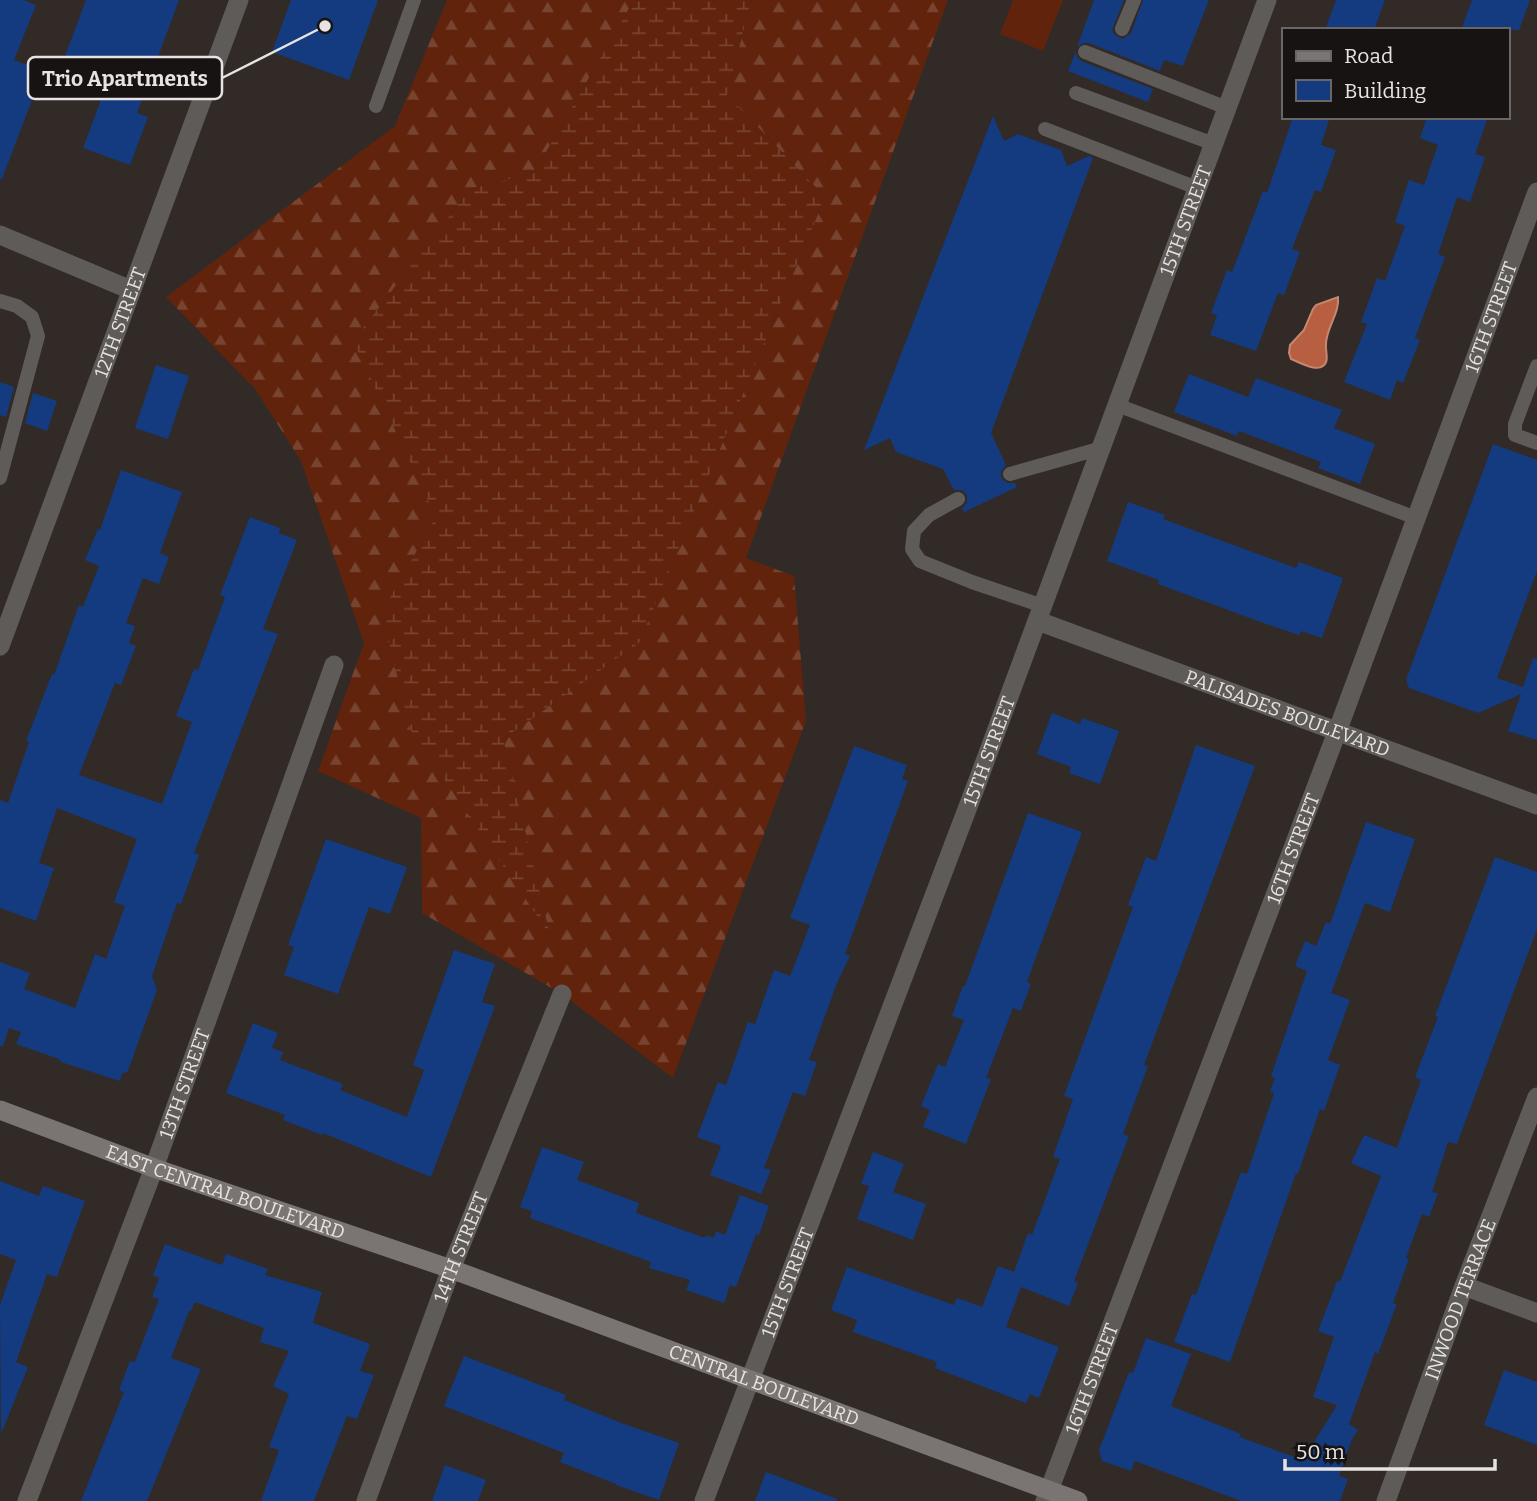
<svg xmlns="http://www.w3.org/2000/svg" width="1537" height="1501" viewBox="0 0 1537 1501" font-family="Bitter,serif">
	<defs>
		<pattern id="forest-firs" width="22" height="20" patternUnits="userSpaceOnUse" patternTransform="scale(1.75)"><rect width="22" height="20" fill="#61230c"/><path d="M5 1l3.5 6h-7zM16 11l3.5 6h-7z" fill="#78432f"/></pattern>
		<pattern id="wetland-marsh" width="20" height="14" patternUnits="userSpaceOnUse" patternTransform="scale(1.75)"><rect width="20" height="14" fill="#61230c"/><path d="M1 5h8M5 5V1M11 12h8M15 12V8" fill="none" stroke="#78432f"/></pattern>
	</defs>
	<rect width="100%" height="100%" fill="#312a27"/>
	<!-- grass -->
	<polygon fill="#61230c" points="1013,0 1063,0 1043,51 1000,34"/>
	<!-- forest -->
	<polygon fill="url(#forest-firs)" points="447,0 634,0 534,173 470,189 354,341 436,517 383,612 549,932 503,739 639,643 825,197 727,95 751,0 948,0 746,558 794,576 806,721 673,1078 562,994 422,913 421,818 318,771 364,643 301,461 255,389 166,297 395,126"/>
	<!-- wetland -->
	<polygon fill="url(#wetland-marsh)" points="634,0 751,0 727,95 825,197 639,643 503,739 550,935 410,729 382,612 436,517 353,341 470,189 534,173"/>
	<!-- water -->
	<path fill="#b75f40" stroke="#c68771" stroke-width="2" d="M1338,297c2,16 -12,31 -12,47 -1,7 4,17 -3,22 -7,6 -24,-4 -32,-7l-2,-6 1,-8 14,-15 9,-21 3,-4z"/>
	<!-- building -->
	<g fill="#143b7f">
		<polygon points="0,0 24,0 36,5 14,60 43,71 2,179 0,179"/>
		<polygon points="86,0 179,0 137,113 148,117 130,165 83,148 111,73 65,56"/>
		<polygon points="291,0 378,0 349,80 272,52"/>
		<polygon points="1094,0 1124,0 1112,30 1115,35 1123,39 1131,33 1143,0 1209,0 1183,66 1164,60 1160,71 1089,43 1083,43 1077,47"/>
		<polygon points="1336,0 1385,0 1374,30 1325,30"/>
		<polygon points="1472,0 1530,0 1519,30 1461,30"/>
		<polygon points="1076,51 1077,57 1081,61 1153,89 1148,102 1068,71"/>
		<polygon points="993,116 1004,141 1018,134 1061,150 1067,166 1089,156 1093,158 991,433 1006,465 1001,471 1001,477 1007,483 1015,483 1017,487 964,512 962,508 967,503 967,495 962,490 954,490 943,469 896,452 890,438 864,450"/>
		<polygon points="1293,117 1330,117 1321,145 1336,150 1321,192 1315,190 1292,249 1300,252 1284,295 1278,293 1256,351 1210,335 1217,315 1211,313 1227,270 1232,272 1263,191 1267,193"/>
		<polygon points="1427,117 1488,117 1475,154 1485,157 1470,202 1457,197 1438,254 1445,257 1415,338 1420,340 1403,383 1397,380 1390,400 1344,382 1367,324 1361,322 1377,278 1385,281 1405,226 1395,222 1409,180 1424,185 1438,145 1420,138"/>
		<polygon points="156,365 189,376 168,439 135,428"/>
		<polygon points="1189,374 1248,397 1256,378 1342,410 1334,428 1375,444 1360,484 1318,468 1321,462 1239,431 1237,436 1174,412"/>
		<polygon points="0,382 14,387 6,417 0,415"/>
		<polygon points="33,393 57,401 47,431 25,423"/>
		<polygon points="1493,444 1537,460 1537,571 1497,678 1523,687 1533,658 1537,659 1537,740 1508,731 1521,694 1478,713 1409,688 1406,680"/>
		<polygon points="121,470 182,492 160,553 169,557 159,584 143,578 126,623 135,626 129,643 136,646 121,685 115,683 79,775 162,804 192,722 176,716 194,669 198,670 225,597 220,595 250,517 280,528 279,533 297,540 263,629 278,634 194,853 199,855 181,904 177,903 152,976 157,990 128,1071 122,1074 120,1081 61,1062 59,1059 16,1044 21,1032 9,1028 3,1046 0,1046 0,962 30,973 24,989 75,1008 95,954 106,959 125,906 114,902 137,839 57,808 39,863 54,868 36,921 0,908 0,800 8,803 29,742 26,741 52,674 54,675 79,605 83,607 99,566 85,560 98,529 100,530"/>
		<polygon points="1128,502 1165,515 1163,519 1296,568 1299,562 1343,578 1322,638 1301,631 1299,635 1266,624 1158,584 1159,580 1107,561"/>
		<polygon points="1052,713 1080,724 1082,718 1119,731 1100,784 1069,773 1071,767 1037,754"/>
		<polygon points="1196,745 1255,766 1144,1065 1148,1066 1123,1134 1129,1136 1074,1281 1078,1283 1069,1306 1021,1287 1006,1327 1059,1347 1039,1398 1030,1394 1026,1403 935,1368 937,1362 853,1332 857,1320 831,1310 847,1267 954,1305 957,1298 982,1307 998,1266 1014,1272 1028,1233 1032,1235 1060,1159 1053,1157 1073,1099 1064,1096 1133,907 1128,905 1146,857 1156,861"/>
		<polygon points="854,746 907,765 902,779 908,781 845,954 850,956 837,983 809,1060 817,1062 805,1096 793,1092 764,1168 771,1170 761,1194 710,1175 721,1146 697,1137 718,1082 726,1085 748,1022 755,1024 774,970 790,976 810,925 790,918"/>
		<polygon points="1028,813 1082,832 1027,982 1031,984 1021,1011 1013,1008 986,1078 991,1079 966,1144 923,1127 930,1110 921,1106 938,1064 945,1067 964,1020 952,1016 963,986 965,986"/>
		<polygon points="1366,822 1415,839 1390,912 1365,903 1331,993 1350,1000 1328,1060 1340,1065 1324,1111 1320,1109 1298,1174 1296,1173 1230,1362 1174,1342 1192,1294 1196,1295 1241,1172 1247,1174 1274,1093 1270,1092 1275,1078 1271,1076 1307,971 1295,966 1305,941 1316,946 1326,922 1330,924"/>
		<polygon points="326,839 407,867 390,914 369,907 338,994 284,975 294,947 288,945"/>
		<polygon points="1495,857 1537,872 1537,929 1457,1144 1448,1142 1432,1192 1438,1193 1429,1217 1422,1214 1406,1258 1409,1259 1393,1303 1397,1304 1378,1354 1375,1352 1349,1424 1358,1430 1352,1439 1339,1476 1348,1479 1340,1501 1241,1501 1135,1461 1131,1471 1102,1461 1099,1450 1129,1372 1133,1373 1146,1338 1191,1354 1171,1406 1241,1434 1239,1437 1303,1460 1337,1405 1313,1397 1334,1337 1318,1331 1337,1281 1340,1282 1381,1176 1351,1163 1364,1135 1397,1148 1421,1080 1415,1077 1438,1017 1435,1016"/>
		<polygon points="454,950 495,964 482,1002 495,1006 431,1177 323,1133 322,1135 283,1120 285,1115 226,1093 253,1023 278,1033 272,1048 283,1052 280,1060 343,1084 340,1090 407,1117 424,1070 413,1065"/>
		<polygon points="542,1147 584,1162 577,1180 639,1203 636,1213 705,1238 706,1235 714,1238 716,1231 725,1235 740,1195 769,1206 759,1235 756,1234 736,1287 730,1285 724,1303 686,1290 690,1280 649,1268 651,1262 530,1218 532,1211 520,1207"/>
		<polygon points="873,1152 904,1164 893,1192 926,1204 913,1240 857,1219 869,1186 861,1184"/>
		<polygon points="0,1181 39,1196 43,1186 85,1201 57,1277 47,1274 16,1362 28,1367 1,1434 0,1305 16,1260 0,1254"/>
		<polygon points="165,1244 222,1265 226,1254 268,1269 265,1275 322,1292 313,1323 370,1344 360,1371 374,1375 357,1419 347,1416 314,1501 261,1501 279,1450 269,1447 289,1394 273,1386 289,1351 260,1342 264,1328 195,1302 191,1311 189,1311 171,1358 201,1369 147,1501 81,1501 124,1392 119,1390 130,1361 135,1362 159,1299 152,1297 159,1278 153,1275"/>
		<polygon points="464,1356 566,1395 564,1400 624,1424 679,1443 659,1500 616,1485 616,1484 560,1462 564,1453 444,1406"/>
		<polygon points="1504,1370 1537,1382 1537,1445 1484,1425"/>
		<polygon points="445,1465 486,1480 478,1501 432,1501"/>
		<polygon points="766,1472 837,1499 837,1501 755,1501"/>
	</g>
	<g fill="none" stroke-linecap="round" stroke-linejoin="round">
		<!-- service -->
		<g stroke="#5e5b59" stroke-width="14">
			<polyline points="1122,29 1134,0"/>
			<polyline points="1085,52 1227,108"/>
			<polyline points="1076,93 1214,144"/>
			<polyline points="376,106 414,0"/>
			<polyline points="1045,129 1197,188"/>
			<polyline points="0,301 17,306 32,317 38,336 0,478"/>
			<polyline points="1537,366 1515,424 1515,435 1537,443"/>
			<polyline points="1117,405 1416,518"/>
			<polyline points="1010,474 1102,448"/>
			<polyline points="958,499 929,515 914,531 912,549 920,561 972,582 1043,606"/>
		</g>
		<!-- minor -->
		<g stroke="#5e5b59" stroke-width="19">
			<polyline points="0,235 131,290"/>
			<path id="s1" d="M1038,621l499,184"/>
			<path id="s2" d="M0,646l239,-646"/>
			<polyline points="1464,1286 1537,1313"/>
			<path id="s3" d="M27,1501l127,-333 180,-503"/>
			<path id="s4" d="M366,1501l85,-232 111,-275"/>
			<path id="s5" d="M704,1501l273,-718 290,-783"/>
			<path id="s6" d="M1045,1501l292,-769 200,-540"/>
			<path id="s7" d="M1386,1501l78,-215 73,-189"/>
		</g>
		<!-- secondary -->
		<path stroke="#7a7573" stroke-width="19" id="s8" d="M0,1110l154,58 297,101 627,232"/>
	</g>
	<g text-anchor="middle" stroke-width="6" stroke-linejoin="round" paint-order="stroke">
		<!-- street labels -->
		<g font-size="19" fill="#e8e3e2" stroke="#161312">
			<text dy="7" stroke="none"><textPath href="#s5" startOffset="1368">15TH STREET</textPath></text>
			<text dy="7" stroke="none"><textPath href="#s6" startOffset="1265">16TH STREET</textPath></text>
			<text dy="7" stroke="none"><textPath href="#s2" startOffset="345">12TH STREET</textPath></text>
			<text dy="7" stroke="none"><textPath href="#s1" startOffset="266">PALISADES BOULEVARD</textPath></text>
			<text dy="7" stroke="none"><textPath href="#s5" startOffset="802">15TH STREET</textPath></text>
			<text dy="7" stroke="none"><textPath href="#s6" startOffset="698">16TH STREET</textPath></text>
			<text dy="7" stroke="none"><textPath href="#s3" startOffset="446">13TH STREET</textPath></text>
			<text dy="7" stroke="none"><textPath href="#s8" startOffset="240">EAST CENTRAL BOULEVARD</textPath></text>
			<text dy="7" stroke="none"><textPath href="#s4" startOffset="271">14TH STREET</textPath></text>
			<text dy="7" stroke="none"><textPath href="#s5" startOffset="234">15TH STREET</textPath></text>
			<text dy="7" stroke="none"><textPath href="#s7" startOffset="215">INWOOD TERRACE</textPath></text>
			<text dy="7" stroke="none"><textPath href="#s6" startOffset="131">16TH STREET</textPath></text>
			<text dy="7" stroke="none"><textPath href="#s8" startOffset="812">CENTRAL BOULEVARD</textPath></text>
		</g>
	</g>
	<!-- callouts -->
	<path fill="none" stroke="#e8e3e2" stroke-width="2.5" d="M325 26L222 78"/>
	<circle fill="#e8e3e2" stroke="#161312" stroke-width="2.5" cx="325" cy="26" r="7"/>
	<rect fill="#161312" stroke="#e8e3e2" stroke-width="2.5" x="28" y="57" width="194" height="42" rx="7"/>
	<g font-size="21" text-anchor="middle" font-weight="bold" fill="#e8e3e2">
		<text x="125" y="86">Trio Apartments</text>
	</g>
	<!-- legend -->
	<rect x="1282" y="28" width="228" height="91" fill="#161312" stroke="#6a6665" stroke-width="2"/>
	<rect x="1296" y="51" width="35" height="10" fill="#7a7573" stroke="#6a6665" stroke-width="2"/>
	<text x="1344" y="63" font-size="21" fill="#e8e3e2">Road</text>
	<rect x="1296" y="80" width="35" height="21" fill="#143b7f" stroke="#6a6665" stroke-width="2"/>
	<text x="1344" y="98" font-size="21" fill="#e8e3e2">Building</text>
	<!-- scale -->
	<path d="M1285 1459v10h210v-10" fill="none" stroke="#e8e3e2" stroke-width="3.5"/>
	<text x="1296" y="1459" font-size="21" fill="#e8e3e2" stroke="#161312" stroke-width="5" paint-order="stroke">50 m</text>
</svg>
